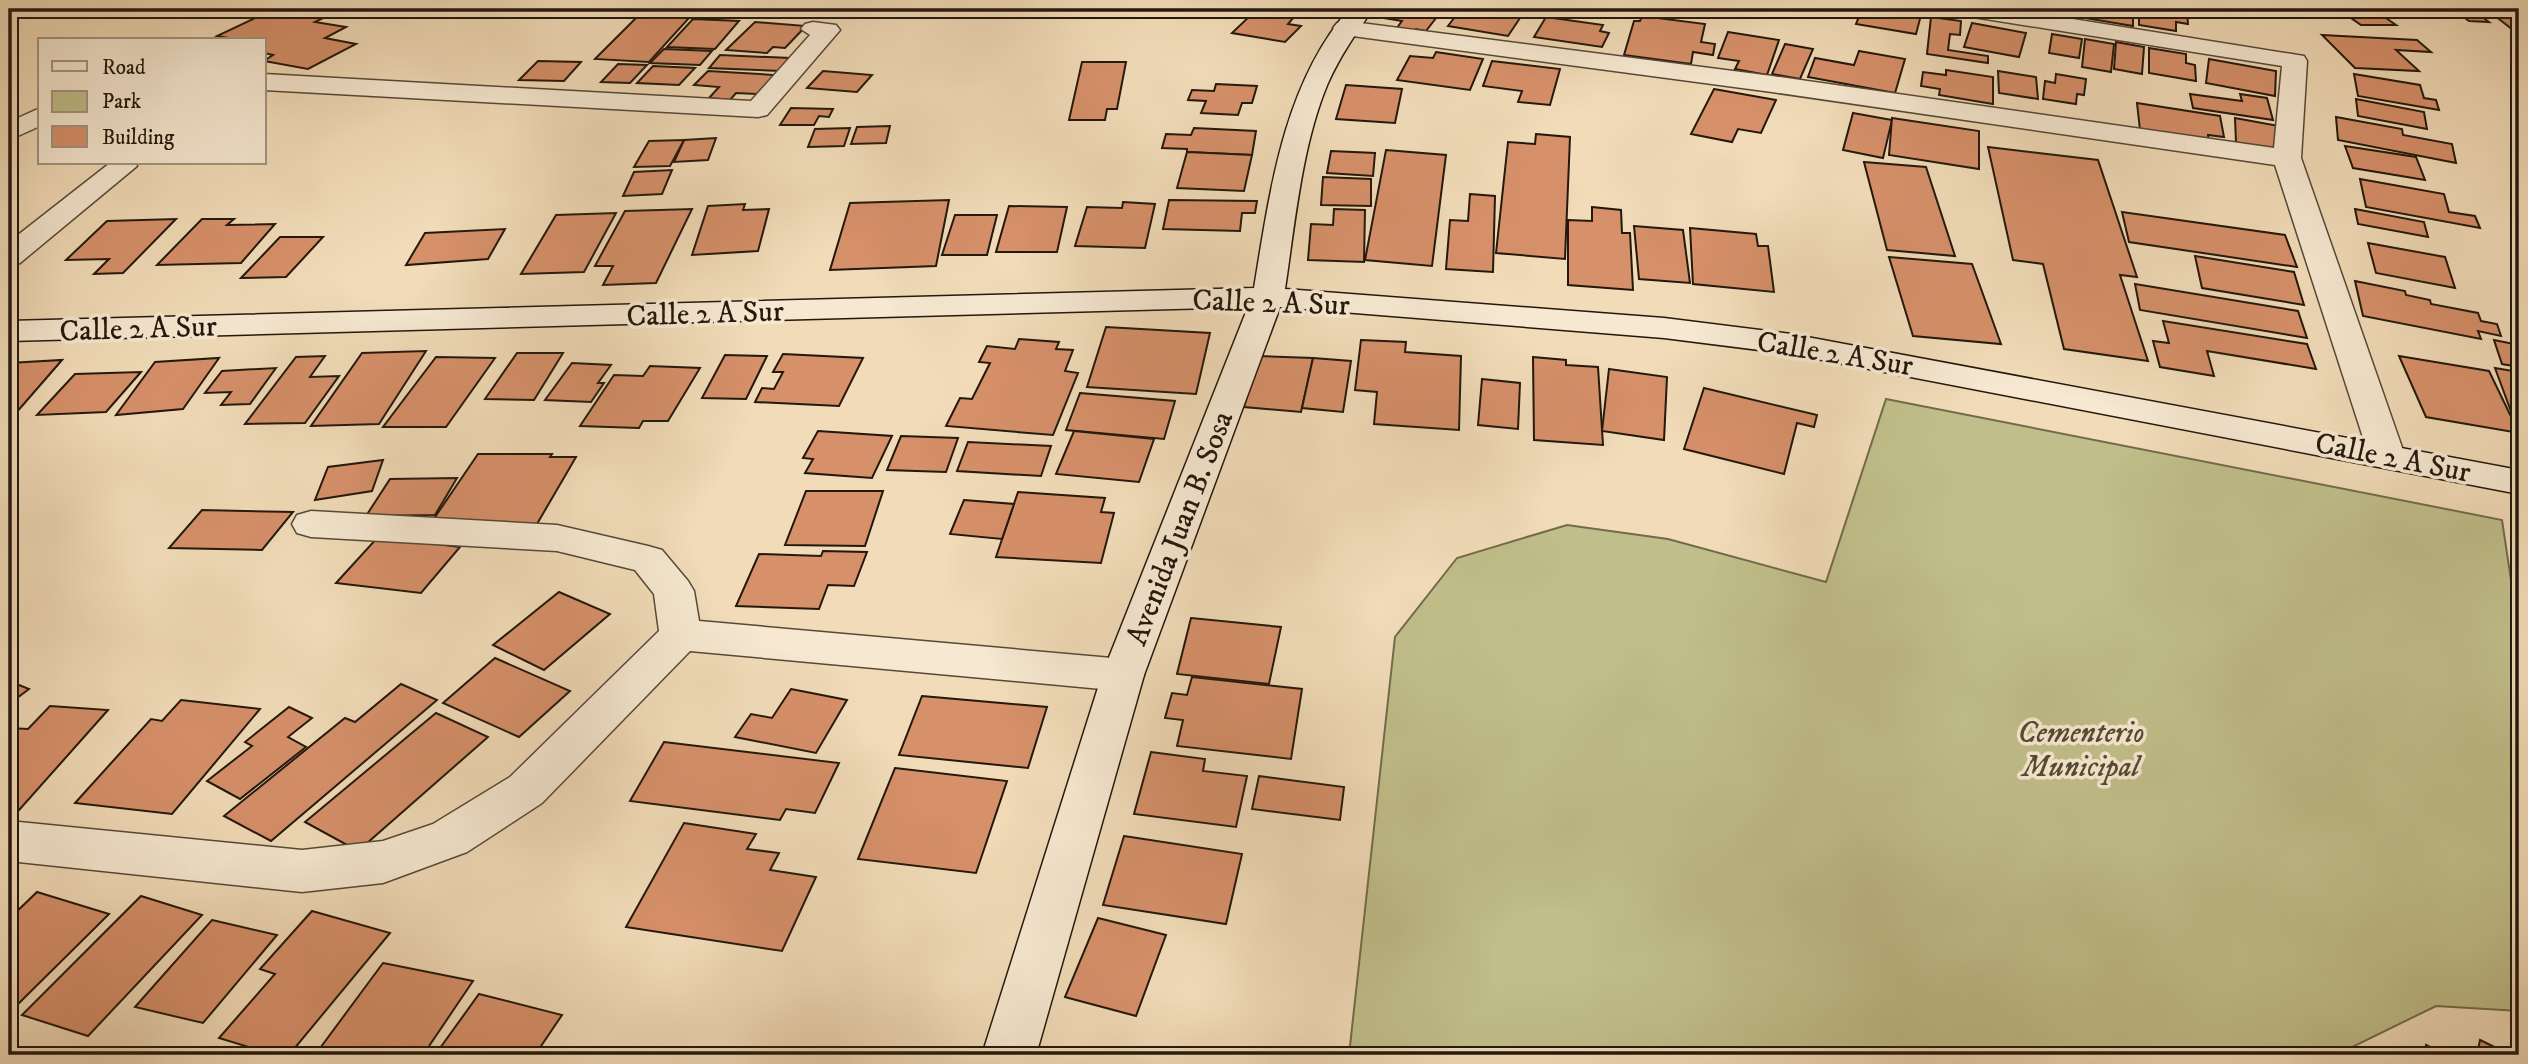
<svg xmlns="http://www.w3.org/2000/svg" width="2528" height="1064" viewBox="0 0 2528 1064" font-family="'IM FELL DW Pica',serif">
	<rect width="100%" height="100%" fill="#f1dbb8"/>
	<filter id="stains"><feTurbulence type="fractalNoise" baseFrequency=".00286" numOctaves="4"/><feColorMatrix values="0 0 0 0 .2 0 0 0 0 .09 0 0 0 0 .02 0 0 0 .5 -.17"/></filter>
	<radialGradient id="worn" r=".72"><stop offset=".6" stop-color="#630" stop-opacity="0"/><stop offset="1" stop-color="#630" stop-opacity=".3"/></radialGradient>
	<!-- green -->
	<polygon fill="#c0be8a" stroke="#726b4b" stroke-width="2" points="1886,399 2502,520 2519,633 2519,1011 2436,1006 2336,1055 1349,1055 1395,637 1457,558 1567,525 1668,539 1826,582"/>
	<!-- building -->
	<g fill="#d6906a" stroke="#23180c" stroke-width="2">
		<polygon points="274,9 337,11 315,22 346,27 325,38 356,44 308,69 264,61 273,55 264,53 264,40 240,40 217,36"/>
		<polygon points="1123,9 1195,9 1187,18"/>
		<polygon points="1267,9 1322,9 1318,15"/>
		<polygon points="1385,9 1443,9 1426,31 1416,29 1414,32 1396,29 1402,21 1378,17"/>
		<polygon points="1461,9 1488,9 1522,15 1508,36 1448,26"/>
		<polygon points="1750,9 1810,9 1808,14 1784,10 1783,14"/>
		<polygon points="1862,9 1903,9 1909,10 1908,13 1921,15 1916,34 1856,24"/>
		<polygon points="2025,9 2071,9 2071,15"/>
		<polygon points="2080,9 2133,11 2133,26 2079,17"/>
		<polygon points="2139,9 2187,11 2188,24 2176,22 2176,31 2139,25"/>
		<polygon points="2338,9 2373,9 2396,25 2361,25"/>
		<polygon points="2453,9 2472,9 2489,22 2469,21"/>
		<polygon points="2486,9 2519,9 2519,33 2517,33"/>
		<polygon points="1255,11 1294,17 1288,24 1301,26 1285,42 1232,33"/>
		<polygon points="1642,16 1705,24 1701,42 1715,44 1713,55 1693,52 1691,64 1624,55 1634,21 1640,21"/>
		<polygon points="637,17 689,18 649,62 595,59"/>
		<polygon points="1546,17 1603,25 1600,31 1609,33 1602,47 1534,37"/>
		<polygon points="1931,17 1961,21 1960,35 1950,34 1948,50 1988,56 1988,63 1927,54"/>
		<polygon points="693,19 739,21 715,49 667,47"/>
		<polygon points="755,22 806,26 785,48 773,47 767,53 726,50"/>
		<polygon points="1972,23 2026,33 2019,57 1964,47"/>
		<polygon points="1728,32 1779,40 1767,75 1735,69 1739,61 1718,58"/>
		<polygon points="2052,34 2082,39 2079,58 2049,53"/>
		<polygon points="2322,35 2417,40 2431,52 2396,50 2419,71 2355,68"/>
		<polygon points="2085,39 2114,44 2111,72 2082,67"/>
		<polygon points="2116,42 2144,47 2142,74 2114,69"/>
		<polygon points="1785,44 1813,49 1800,79 1772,74"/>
		<polygon points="2149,48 2186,54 2186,63 2195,65 2196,81 2149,73"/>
		<polygon points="664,49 712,51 700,65 650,63"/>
		<polygon points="1859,51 1905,59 1895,93 1808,77 1815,58 1854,65"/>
		<polygon points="1436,52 1483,59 1470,90 1397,80 1410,56 1433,58"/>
		<polygon points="720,55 790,58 781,71 709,68"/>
		<polygon points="2209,59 2276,71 2275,96 2206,83"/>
		<polygon points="538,61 581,62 564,81 519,80"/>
		<polygon points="1492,61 1560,69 1550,105 1518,102 1522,91 1483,86"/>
		<polygon points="1082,62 1126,62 1117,109 1107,109 1105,120 1069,120"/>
		<polygon points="618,64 647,65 630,83 601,82"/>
		<polygon points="653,66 695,68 679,85 637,83"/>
		<polygon points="1946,70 1993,77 1993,104 1939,95 1940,89 1921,86 1923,72 1946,75"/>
		<polygon points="708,71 775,75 757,94 736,93 730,100 709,98 719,87 694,85"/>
		<polygon points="823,71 872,75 857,92 807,88"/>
		<polygon points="1998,71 2036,77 2038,99 1999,93"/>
		<polygon points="2056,74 2086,79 2084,95 2077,94 2076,104 2043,99 2045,81 2055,83"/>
		<polygon points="2354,74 2420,85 2424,98 2436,100 2439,110 2358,96"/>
		<polygon points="1216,84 1257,86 1252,103 1242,103 1238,115 1201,113 1206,101 1188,100 1192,90 1214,91"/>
		<polygon points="1346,85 1402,89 1395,123 1336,119"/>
		<polygon points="1714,89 1776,100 1761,133 1738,129 1732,142 1691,134"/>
		<polygon points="2190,94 2242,101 2240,94 2267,98 2273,120 2193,108"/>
		<polygon points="2356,99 2424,112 2427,129 2358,116"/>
		<polygon points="2137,103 2220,116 2224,137 2208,135 2209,141 2140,130"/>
		<polygon points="791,108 833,109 829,117 819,116 814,125 780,125"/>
		<polygon points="1853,113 1892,120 1883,158 1843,150"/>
		<polygon points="2336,117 2402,129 2403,135 2452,144 2456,163 2338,140"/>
		<polygon points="1892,118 1979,131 1979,169 1889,155"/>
		<polygon points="2235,118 2279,126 2282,152 2236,143"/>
		<polygon points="890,126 886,143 851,144 857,127"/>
		<polygon points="850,128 844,146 808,147 815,129"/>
		<polygon points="1194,128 1256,131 1252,155 1187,152 1187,149 1162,148 1166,134 1191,135"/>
		<polygon points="1536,134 1570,137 1565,259 1496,253 1508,142 1535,144"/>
		<polygon points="716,138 708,160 674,162 684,140"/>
		<polygon points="684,140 670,166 634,167 649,141"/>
		<polygon points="2345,146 2416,157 2425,180 2353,168"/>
		<polygon points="1988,147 2098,160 2137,277 2120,275 2148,361 2064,349 2043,264 2013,260"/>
		<polygon points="1386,150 1446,155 1432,266 1365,260"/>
		<polygon points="1331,151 1375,153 1373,176 1327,173"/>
		<polygon points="1187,152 1252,155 1244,191 1177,188"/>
		<polygon points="1864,162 1926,167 1955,256 1887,250"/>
		<polygon points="672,170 662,194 623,196 634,172"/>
		<polygon points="1323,177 1371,179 1371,206 1321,205"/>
		<polygon points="2360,179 2444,194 2449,212 2475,216 2480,228 2366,207"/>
		<polygon points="1470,194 1495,196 1493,272 1446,269 1450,220 1468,221"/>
		<polygon points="949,200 936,266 830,270 850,203"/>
		<polygon points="1169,200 1257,201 1255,213 1242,213 1240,231 1163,229"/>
		<polygon points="1123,202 1155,204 1145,248 1075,246 1087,207 1122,208"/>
		<polygon points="745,204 743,210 769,209 758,251 692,255 708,206"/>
		<polygon points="1009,206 1067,207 1057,252 996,252"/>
		<polygon points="1592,207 1621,210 1622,233 1630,233 1633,290 1568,285 1568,220 1592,221"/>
		<polygon points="692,209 656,283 603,285 613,266 595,266 625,211"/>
		<polygon points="1334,209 1365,210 1364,262 1308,260 1311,224 1333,225"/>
		<polygon points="2355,209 2424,222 2428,237 2358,224"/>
		<polygon points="2122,212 2285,235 2297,267 2129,242"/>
		<polygon points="616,213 584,272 521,274 556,215"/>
		<polygon points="955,215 997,215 987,255 942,255"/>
		<polygon points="176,219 123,273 94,274 109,259 66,260 107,221"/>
		<polygon points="202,219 234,219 227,225 275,224 241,263 157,265"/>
		<polygon points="1634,226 1683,230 1690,283 1639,279"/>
		<polygon points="1690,228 1756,234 1758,246 1768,246 1774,292 1693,284"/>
		<polygon points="505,229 488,259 406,265 425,233"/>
		<polygon points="280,237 323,237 286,277 241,278"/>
		<polygon points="2368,243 2445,257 2455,288 2376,273"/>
		<polygon points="2195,256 2294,272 2304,305 2202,288"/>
		<polygon points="1889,257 1972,264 2001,344 1913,336"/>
		<polygon points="2355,281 2405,291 2406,295 2430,300 2431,304 2478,313 2481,321 2497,324 2501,336 2478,331 2481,339 2363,316"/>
		<polygon points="2135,284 2298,311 2307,338 2140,310"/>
		<polygon points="2163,321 2307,344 2316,369 2207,351 2214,376 2160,367 2153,341 2169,343"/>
		<polygon points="1106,327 1210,333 1196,394 1087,387"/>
		<polygon points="1019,339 1059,342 1056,349 1073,350 1065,371 1078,373 1053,435 946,426 960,398 972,399 990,363 979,362 987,346 1015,349"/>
		<polygon points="1361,340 1406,342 1405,352 1461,356 1459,430 1374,424 1377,392 1355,390"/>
		<polygon points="2494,340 2519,345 2519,367 2502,364"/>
		<polygon points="426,351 379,424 311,426 362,353"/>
		<polygon points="517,353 563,353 534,400 485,399"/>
		<polygon points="783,354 863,358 839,406 755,402 762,388 774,389 783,372 773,372"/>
		<polygon points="725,355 767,356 746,399 702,398"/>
		<polygon points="325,356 310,377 339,376 305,423 245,424 296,357"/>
		<polygon points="1258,356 1313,358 1301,412 1244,407"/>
		<polygon points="2399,356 2489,371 2519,433 2426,417"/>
		<polygon points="436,357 495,358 446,427 383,427"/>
		<polygon points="1533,357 1566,360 1566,365 1598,367 1603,445 1534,440"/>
		<polygon points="219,358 183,409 116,415 155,362"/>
		<polygon points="1313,358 1351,361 1343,412 1302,408"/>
		<polygon points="62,360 9,421 9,363"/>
		<polygon points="572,363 611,365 598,383 604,383 591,402 545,400"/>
		<polygon points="650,366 700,368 668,421 643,421 639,428 580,426 614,375 643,376"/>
		<polygon points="276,368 250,404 221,405 231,392 205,393 222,371"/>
		<polygon points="2495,368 2519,372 2519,433"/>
		<polygon points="1609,369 1667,377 1664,440 1602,431"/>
		<polygon points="141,372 106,412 37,415 75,374"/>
		<polygon points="1482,379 1520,383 1518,429 1478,425"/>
		<polygon points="1704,388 1817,415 1814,427 1797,423 1784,474 1684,449"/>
		<polygon points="1080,393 1175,401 1164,439 1066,430"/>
		<polygon points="818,431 892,436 872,478 805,473 813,459 803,458"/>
		<polygon points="1074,431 1154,439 1139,482 1056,474"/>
		<polygon points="901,436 958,438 946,472 887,470"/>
		<polygon points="968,442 1051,446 1041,476 957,471"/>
		<polygon points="478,454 552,454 550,457 576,457 537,524 431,523"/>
		<polygon points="383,460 372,491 315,500 328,467"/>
		<polygon points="457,478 435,515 366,516 390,479"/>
		<polygon points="806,491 883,491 865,546 785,545"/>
		<polygon points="1018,492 1105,498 1101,512 1114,513 1101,563 996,557"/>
		<polygon points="964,500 1014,504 1002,539 950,534"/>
		<polygon points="202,510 293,512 262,550 169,548"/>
		<polygon points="378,537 460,547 421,593 336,583"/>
		<polygon points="823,551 867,552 854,586 828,585 819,609 736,606 759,554 821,556"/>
		<polygon points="559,592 610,614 544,670 493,645"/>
		<polygon points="1191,618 1281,627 1269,684 1177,674"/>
		<polygon points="495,658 570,691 519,737 443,703"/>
		<polygon points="1192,677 1302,689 1291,759 1177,746 1183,720 1165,718 1172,693 1187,695"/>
		<polygon points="9,681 29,689 9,704"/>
		<polygon points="401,684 437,700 271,841 224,816 345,718 355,722"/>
		<polygon points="791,689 847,700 816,753 735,737 751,714 772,718"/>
		<polygon points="922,696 1047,707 1028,768 899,755"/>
		<polygon points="181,700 260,709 172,814 75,803 151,719 162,721"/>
		<polygon points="50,706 108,710 12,818 9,818 9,728 28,729"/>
		<polygon points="289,707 312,718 288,737 306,747 240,799 207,781 252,746 245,742"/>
		<polygon points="436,713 488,737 358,851 305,822"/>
		<polygon points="664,742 839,763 815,813 786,809 780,820 630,801"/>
		<polygon points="1151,752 1205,759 1203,771 1247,776 1236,827 1134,814"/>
		<polygon points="895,768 1007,781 976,873 858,859"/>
		<polygon points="1259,776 1344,787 1340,820 1252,809"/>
		<polygon points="684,823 756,834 747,849 779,853 770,870 816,877 782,951 626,927"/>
		<polygon points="1124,836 1242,854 1226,924 1103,905"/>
		<polygon points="37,892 109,914 9,1013 9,919"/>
		<polygon points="141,896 202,915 88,1036 22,1015"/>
		<polygon points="312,911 390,933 289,1055 275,1055 219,1038 275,974 260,969"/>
		<polygon points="1098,918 1166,935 1136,1016 1065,997"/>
		<polygon points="212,920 277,935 203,1023 135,1007"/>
		<polygon points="383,963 473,981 423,1055 315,1055"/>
		<polygon points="479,994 562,1015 535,1055 435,1055"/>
		<polygon points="2480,1040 2511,1055 2477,1055"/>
		<polygon points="2426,1045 2446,1055 2424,1055"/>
		<polygon points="657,1047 727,1055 653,1055"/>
	</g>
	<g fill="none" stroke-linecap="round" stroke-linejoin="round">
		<defs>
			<g id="street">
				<polygon points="1955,9 2010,9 2304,56 2307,61 2301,158 2405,456 2400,464 2387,468 2374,464 2369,456 2275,165 1772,92 1345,35 1337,33 1333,28 1337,23 1345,21 1772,76 2274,148 2282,66 1967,16 1959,14"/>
				<polygon points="813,22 836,25 840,30 767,115 758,117 264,90 264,74 751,101 810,35 801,29 805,24"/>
				<polygon points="40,108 40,126 9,140 9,122"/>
				<polygon points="110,163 135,163 137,166 20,263 9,266 9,242"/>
				<polygon points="311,511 557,525 648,546 662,550 688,581 694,591 699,621 1123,659 1138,664 1144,675 1138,686 1123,691 690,651 542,803 467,852 383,883 302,892 9,861 9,821 302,850 383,841 433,824 510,777 659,631 654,594 635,570 557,551 311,537 297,533 292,524 297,515"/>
			</g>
			<path id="secondary" d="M1349,9h24c-17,24 -33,47 -45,74 -26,61 -33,140 -43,206l379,29 127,16 728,136v24l-728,-140 -127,-16 -384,-31 -136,368 -108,380h-54l120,-380 146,-368 -1239,34v-20l1245,-33c16,-96 29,-203 95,-279z"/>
		</defs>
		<!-- street casing -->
		<use href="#street" stroke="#564937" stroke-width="3"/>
		<!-- secondary casing -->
		<use href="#secondary" stroke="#23180c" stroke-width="3"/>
		<!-- street -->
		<use href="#street" fill="#f6e8d1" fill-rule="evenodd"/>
		<!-- secondary -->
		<use href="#secondary" fill="#f6e8d1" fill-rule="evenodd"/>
	</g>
	<g text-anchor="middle" stroke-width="7" stroke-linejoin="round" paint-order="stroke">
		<!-- street labels -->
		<g font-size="30" fill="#23180c" stroke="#f6e8d1">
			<text transform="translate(1271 302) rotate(2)" y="10">Calle 2 A Sur</text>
			<text transform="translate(705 313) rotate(-2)" y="10">Calle 2 A Sur</text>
			<text transform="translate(138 328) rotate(-2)" y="10">Calle 2 A Sur</text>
			<text transform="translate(1835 353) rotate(9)" y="10">Calle 2 A Sur</text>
			<text transform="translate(2393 457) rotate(11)" y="10">Calle 2 A Sur</text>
			<text transform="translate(1179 528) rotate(-69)" y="10">Avenida Juan B. Sosa</text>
		</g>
		<!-- park labels -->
		<g font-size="30" font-style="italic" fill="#524a32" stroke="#f6e8d1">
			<text x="2081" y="742">Cementerio<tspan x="2081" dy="34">Municipal</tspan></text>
		</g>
	</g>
	<!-- margin -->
	<rect width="2528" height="1064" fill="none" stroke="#f1dbb8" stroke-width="35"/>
	<rect x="10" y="10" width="2507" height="1043" fill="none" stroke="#23180c" stroke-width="3.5"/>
	<rect x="18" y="18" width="2493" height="1029" fill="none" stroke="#23180c" stroke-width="2"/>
	<!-- legend -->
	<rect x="38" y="38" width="228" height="126" fill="#f6e8d1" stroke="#a29582" stroke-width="2"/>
	<rect x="52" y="61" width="35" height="10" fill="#f6e8d1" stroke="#a29582" stroke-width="2"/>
	<text x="102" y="74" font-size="21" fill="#23180c">Road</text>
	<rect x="52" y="91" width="35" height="21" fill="#c0be8a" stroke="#a29582" stroke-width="2"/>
	<text x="102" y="108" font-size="21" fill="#23180c">Park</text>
	<rect x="52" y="126" width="35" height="21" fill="#d6906a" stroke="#a29582" stroke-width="2"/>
	<text x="102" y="144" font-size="21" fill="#23180c">Building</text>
	<rect width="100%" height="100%" filter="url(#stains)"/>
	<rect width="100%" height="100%" fill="url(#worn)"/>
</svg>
